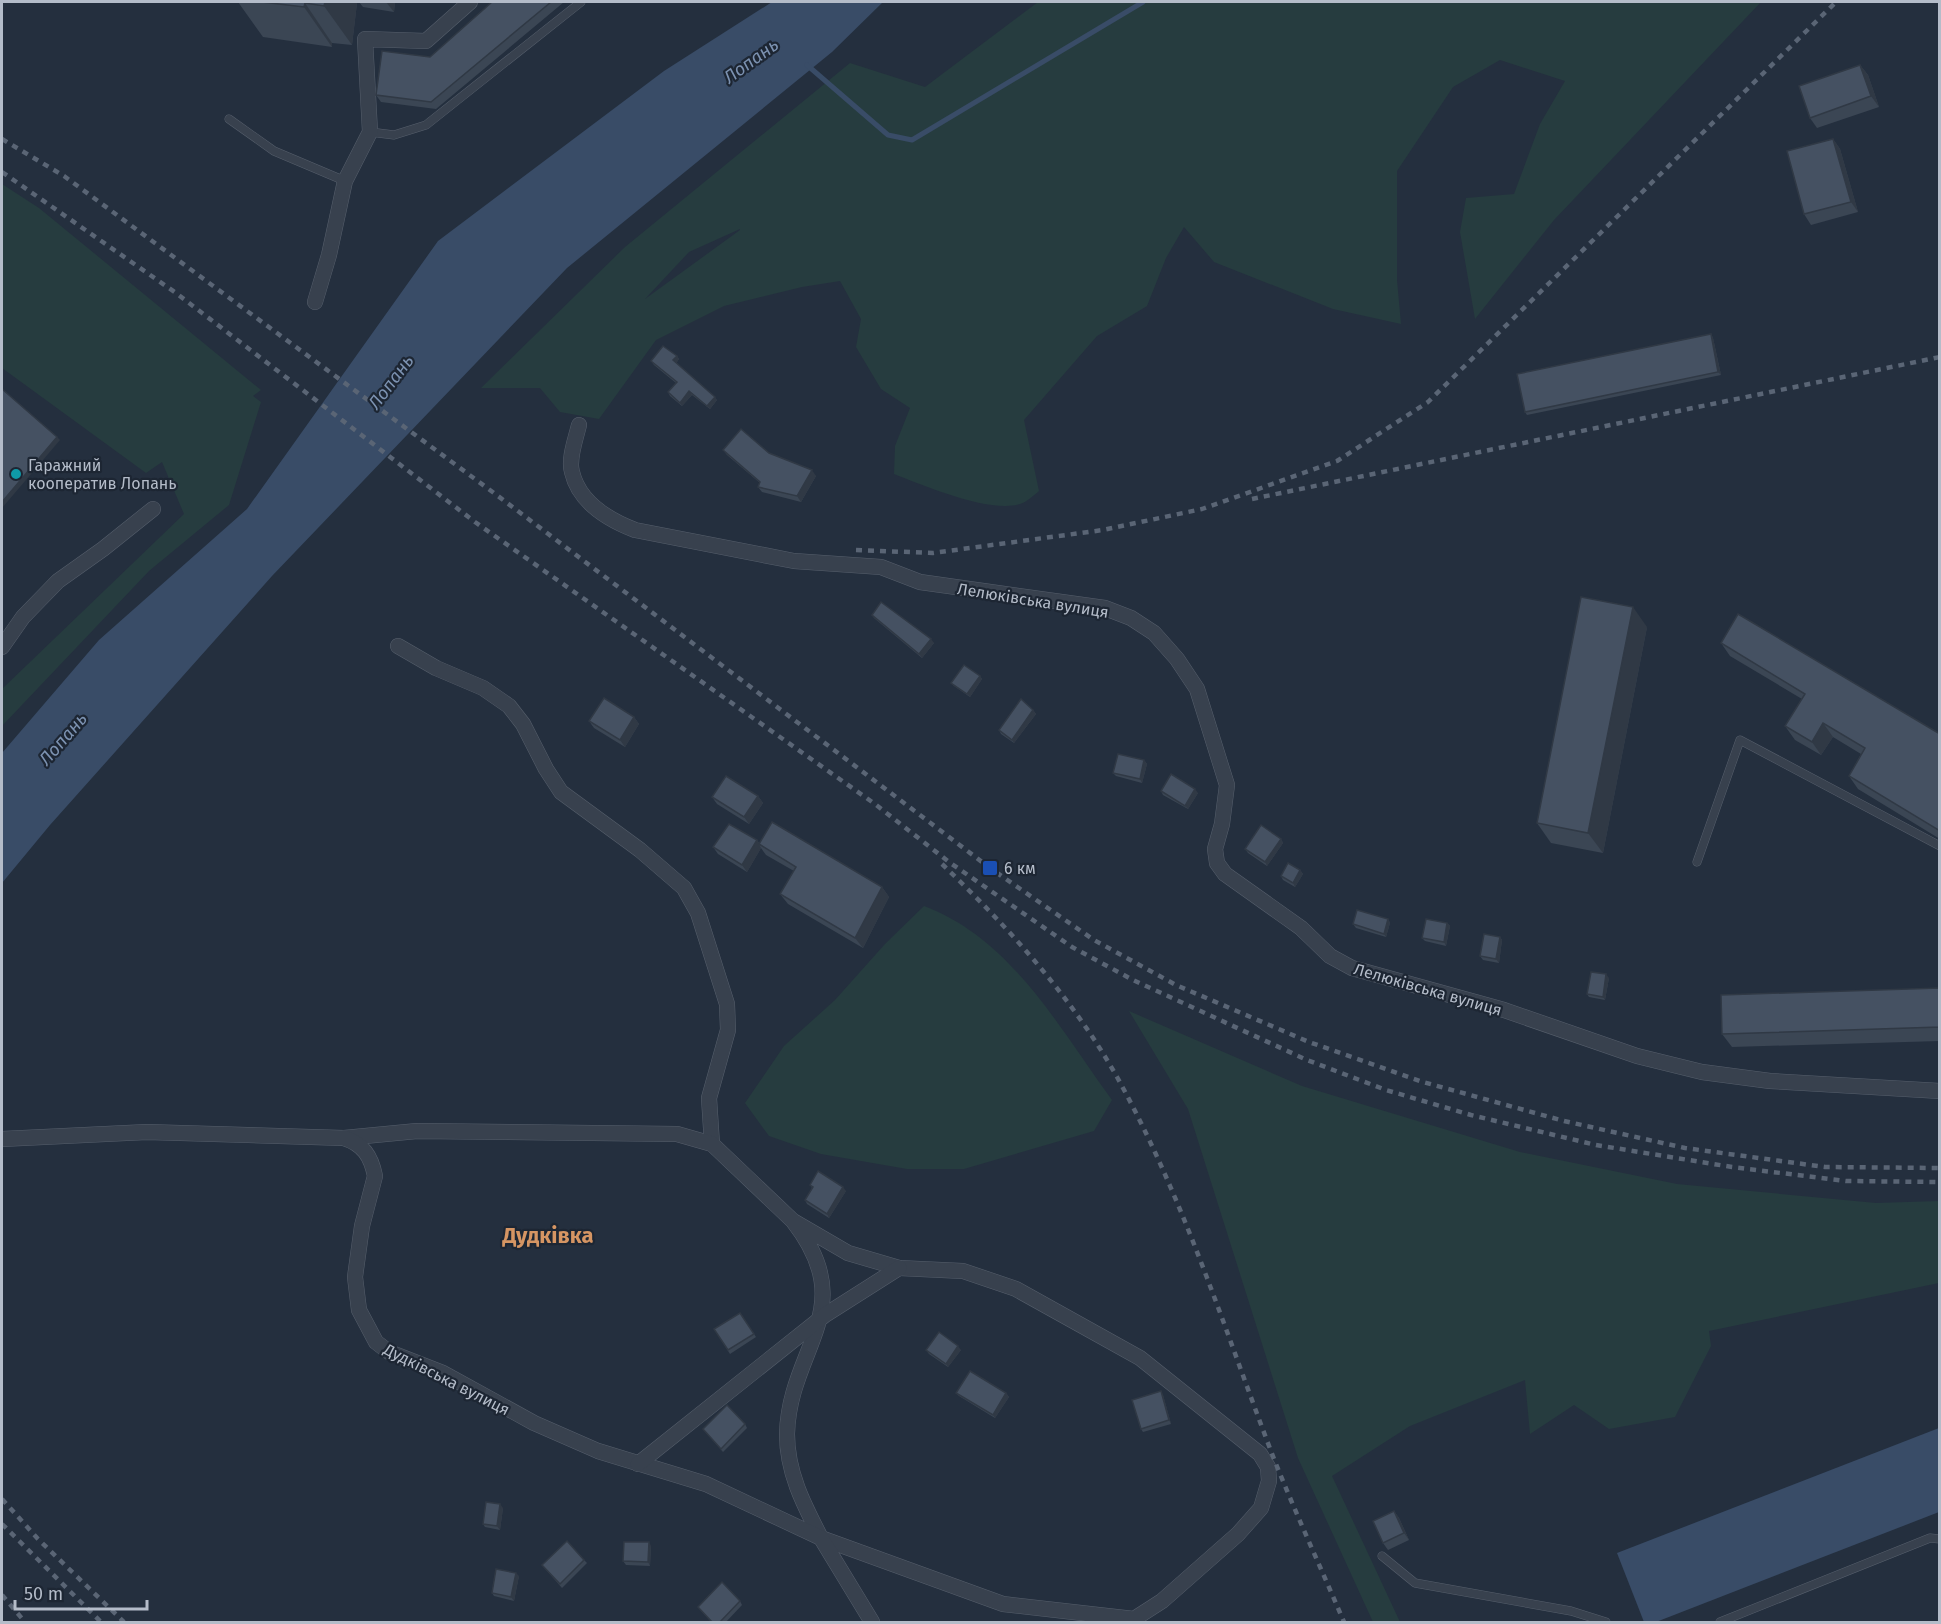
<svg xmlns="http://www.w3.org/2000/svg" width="1941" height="1624" viewBox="0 0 1941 1624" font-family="'Fira Sans',sans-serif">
	<rect width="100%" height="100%" fill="#242f3e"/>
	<!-- green -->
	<g fill="#263c3f" fill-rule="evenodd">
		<path d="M1038,2h723l-207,218 -79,99 -15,-87 6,-34 48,-4 26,-70 25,-43 -65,-21 -47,27 -56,84v109l4,44 -68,-15 -119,-47 -30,-35 -18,31 -19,48 -50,30 -73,84 15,71c-5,4 -12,11 -19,13 -29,10 -98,-19 -126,-30l1,-28 15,-38 -29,-19 -25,-42 5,-28 -21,-38 -38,6 -78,19 -68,34 -57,79 -39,-7 -20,-24h-59l144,-141 225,-184 75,24zM740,229v1l-95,69 44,-47z"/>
		<polygon points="2,184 39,208 261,390 253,396 261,402 229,505 149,571 2,726 2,689 184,514 162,462 146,473 2,368"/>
		<path d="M924,906c88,33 135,122 188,194l-18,31 -130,38h-57l-86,-15 -52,-18 -24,-33 39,-57 51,-46 50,-56z"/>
		<polygon points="1129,1011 1302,1086 1520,1152 1677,1184 1876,1203 1939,1201 1939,1283 1709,1331 1711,1346 1675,1417 1609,1429 1574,1405 1530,1434 1525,1380 1410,1426 1332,1476 1400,1622 1373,1622 1298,1458 1188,1109"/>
	</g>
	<!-- water -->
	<g fill="#394c67">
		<polygon points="772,2 883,2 832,52 567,268 272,576 50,825 2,883 2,753 99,640 247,509 438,241 664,71"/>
		<polygon points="1939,1428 1939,1512 1656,1622 1644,1622 1617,1553"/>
	</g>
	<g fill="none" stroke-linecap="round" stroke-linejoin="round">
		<!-- stream -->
		<polyline stroke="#394c67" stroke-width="5" points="807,65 888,135 912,140 1143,2"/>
		<defs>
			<g id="service">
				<polyline points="229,119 274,151 345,181"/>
				<polyline points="370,132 394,135 426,125 581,2"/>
				<polyline points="1697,862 1740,740 1940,846"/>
				<polyline points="1382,1556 1415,1583 1571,1611 1606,1622"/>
				<polyline points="1720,1622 1930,1538 1940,1539"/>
			</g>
			<g id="minor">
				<polyline points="315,302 329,255 345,181 370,132 365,39 426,41 470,2"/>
				<path d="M579,425c-3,13 -11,34 -7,47 7,30 37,48 63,58l159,31 87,6 39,15 185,26 26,10 23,15 23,26 20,30 30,96 -5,39 -7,25 2,14 8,11 76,54 29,28 22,12 152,42 133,46 65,16 68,9 170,10"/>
				<polyline points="398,646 436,668 483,688 509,706 523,724 546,769 561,792 640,850 684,888 698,913 727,1004 728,1030 709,1098 712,1144"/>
				<polyline points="2,647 23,617 58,581 103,549 153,509"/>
				<path d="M344,1138l73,-7 260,3 35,10 81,77 55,32 51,15 64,3 53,18 124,69 120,96 8,13 1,14 -8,27 -23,26 -76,67 -28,18 -131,-15 -182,-66c-17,-33 -34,-65 -34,-104 2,-86 75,-125 6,-213"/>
				<path d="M2,1139l145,-7 197,6c19,6 27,18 31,38l-13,50 -7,51 4,33 17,32 13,10 54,21 91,50 64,28 108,33 115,54 51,84"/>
				<polyline points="638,1464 825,1315 899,1268"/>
			</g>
		</defs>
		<!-- service casing -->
		<use href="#service" stroke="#565f6c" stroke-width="9"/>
		<!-- minor casing -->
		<use href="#minor" stroke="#565f6c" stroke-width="16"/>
		<!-- service -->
		<use href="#service" stroke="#38414e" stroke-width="8"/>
		<!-- minor -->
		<use href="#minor" stroke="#38414e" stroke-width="15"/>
		<!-- rail -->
		<g stroke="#5a6575" stroke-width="4.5" stroke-dasharray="6 6" stroke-linecap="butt">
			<polyline points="2,139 64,176 498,496 990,868 1094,940 1176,985 1309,1042 1423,1082 1564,1121 1685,1148 1825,1167 1940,1168"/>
			<polyline points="2,172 176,293 475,522 875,804 949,862 1072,947 1133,980 1307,1060 1386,1090 1471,1115 1596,1145 1732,1167 1846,1181 1940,1182"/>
			<polyline points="1252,499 1940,357"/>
			<polyline points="856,550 933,553 1103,530 1202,509 1337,461 1428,402 1836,2"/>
			<path d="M942,864c66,63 130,133 175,213 67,121 108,254 157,382 22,55 47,109 70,163"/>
			<polyline points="2,1499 38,1539 124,1622"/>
			<polyline points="2,1524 101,1622"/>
			<polyline points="2,1595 25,1622"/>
		</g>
	</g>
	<!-- wall -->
	<g fill="#3b4654">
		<polygon points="238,2 357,3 352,45 332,43 332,47 263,37"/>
		<polygon points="359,2 395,2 394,12 363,7"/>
		<polygon points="492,2 564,2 436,109 381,102 376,95 430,57"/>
		<polygon points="1860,65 1868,75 1879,107 1817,128 1810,118"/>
		<polygon points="1833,139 1840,149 1858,212 1811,225 1804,214"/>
		<polygon points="1711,334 1713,338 1721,375 1527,415 1525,412"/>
		<polygon points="677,356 679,359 676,363 717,400 710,409 692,395 682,406 670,396 668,392 676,383 654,365 651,361"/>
		<polygon points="723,450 769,453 816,476 801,502 762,492 758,487 760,483 727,455"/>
		<polygon points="872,615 934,643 922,658 874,618"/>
		<polygon points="1647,627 1603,853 1551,843 1537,823"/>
		<polygon points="1721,643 1940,734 1940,839 1858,789 1849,776 1861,754 1833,737 1821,755 1795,740 1785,726 1802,699 1730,656"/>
		<polygon points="980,676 982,679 970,697 954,686 951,683"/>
		<polygon points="1033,710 1036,714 1014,743 1001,734 999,730"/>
		<polygon points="634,717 639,724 625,747 594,728 589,721"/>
		<polygon points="1144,760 1147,764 1142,783 1116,776 1113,773"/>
		<polygon points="1161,791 1198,793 1188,809 1163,795"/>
		<polygon points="758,796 763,803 749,824 717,804 712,797"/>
		<polygon points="1281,839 1283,843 1267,866 1248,853 1245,849"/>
		<polygon points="757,840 759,843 882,887 889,897 863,948 788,904 780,894 794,871 766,855 761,848 747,872 718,854 713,847"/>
		<polygon points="1300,870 1303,874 1295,887 1283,880 1281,876"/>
		<polygon points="1388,919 1390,923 1386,937 1356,928 1353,924"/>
		<polygon points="1447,923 1450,926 1446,946 1425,941 1422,938"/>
		<polygon points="1500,937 1502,940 1499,963 1483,960 1480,956"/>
		<polygon points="1609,978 1605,1000 1589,997 1587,994"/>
		<polygon points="1940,988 1940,1041 1732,1047 1722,1034"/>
		<polygon points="810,1185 846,1191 829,1218 807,1204 805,1200 812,1188"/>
		<polygon points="740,1313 756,1337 730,1354 714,1329"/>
		<polygon points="926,1350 961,1350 948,1367 929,1354"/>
		<polygon points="956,1393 1006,1393 1009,1397 995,1418 959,1396"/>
		<polygon points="1163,1395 1171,1424 1143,1432 1141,1429"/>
		<polygon points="745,1424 747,1428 723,1452 703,1429"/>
		<polygon points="503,1508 500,1530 485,1527 483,1524"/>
		<polygon points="1394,1511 1399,1518 1409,1540 1388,1550 1383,1543"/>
		<polygon points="651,1546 650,1566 626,1565 623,1561"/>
		<polygon points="584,1560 587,1563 562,1588 542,1565"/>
		<polygon points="519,1576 514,1601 494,1596 492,1593"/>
		<polygon points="740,1601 742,1605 725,1623 712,1623 698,1607"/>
	</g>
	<!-- shaded-wall -->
	<g fill="#303945">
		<polygon points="325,2 356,2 357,3 352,45 324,6"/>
		<polygon points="386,2 395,2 394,12"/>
		<polygon points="305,3 332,43 332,47 304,7"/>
		<polygon points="1860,65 1868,75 1879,107 1871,96"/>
		<polygon points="1833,139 1840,149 1858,212 1851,202"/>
		<polygon points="1711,334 1713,338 1721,375 1718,372"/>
		<polygon points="677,356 679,359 676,364 673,360"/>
		<polygon points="689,391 692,395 682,406 680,403"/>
		<polygon points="715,397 717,400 710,409 707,406"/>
		<polygon points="57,437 60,440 2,508 2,502"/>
		<polygon points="812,470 816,476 801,502 797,496"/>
		<polygon points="1633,607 1647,627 1603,853 1588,833"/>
		<polygon points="931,639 934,643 922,658 919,654"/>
		<polygon points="980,676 982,679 970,697 967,694"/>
		<polygon points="1033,710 1036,714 1014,743 1012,740"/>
		<polygon points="634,717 639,724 625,747 620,740"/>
		<polygon points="1823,723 1833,737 1821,755 1812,742"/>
		<polygon points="1144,760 1147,764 1142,783 1140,779"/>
		<polygon points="1195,789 1198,793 1188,809 1185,806"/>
		<polygon points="758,796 763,803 749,824 744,817"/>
		<polygon points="1281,839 1283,843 1267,866 1265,862"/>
		<polygon points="757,840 761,846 759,844 761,848 747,872 742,865"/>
		<polygon points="1300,870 1303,874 1295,887 1293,883"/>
		<polygon points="882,887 889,897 863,948 855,938"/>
		<polygon points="1388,919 1390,923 1386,937 1384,934"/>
		<polygon points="1447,923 1450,926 1446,946 1444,942"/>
		<polygon points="1500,937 1502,940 1499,963 1496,959"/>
		<polygon points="1606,974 1609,978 1605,1000 1603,997"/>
		<polygon points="843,1187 846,1191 829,1218 827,1214"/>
		<polygon points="958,1346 961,1350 948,1367 946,1364"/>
		<polygon points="1161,1391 1163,1395 1171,1424 1169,1420"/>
		<polygon points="1006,1393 1009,1397 995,1418 993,1415"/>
		<polygon points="500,1504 503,1508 500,1530 497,1526"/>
		<polygon points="1394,1511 1399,1518 1409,1540 1404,1533"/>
		<polygon points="649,1542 651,1546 650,1566 648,1562"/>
		<polygon points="516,1573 519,1576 514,1601 511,1597"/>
	</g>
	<!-- building -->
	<g fill="#455162" stroke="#303945" stroke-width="1.5">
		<polygon points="262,2 325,2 324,6 305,3 304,7"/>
		<polygon points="492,2 551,2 431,102 376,95 382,51 430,57"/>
		<polygon points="1860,65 1871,96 1810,118 1799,86"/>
		<polygon points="1833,139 1851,202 1804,214 1787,151"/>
		<polygon points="1711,334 1718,372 1525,412 1517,374"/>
		<polygon points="663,346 677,356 673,360 715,397 707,406 689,391 680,403 668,392 677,382 651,361"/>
		<polygon points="2,389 57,437 2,502"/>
		<polygon points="741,429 769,453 812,470 797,496 758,487 760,482 723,450"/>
		<polygon points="1581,597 1633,607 1588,833 1537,823"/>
		<polygon points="881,602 931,639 919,654 872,615"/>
		<polygon points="1738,614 1940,734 1940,831 1849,776 1865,748 1823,723 1812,742 1785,726 1805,694 1721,643"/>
		<polygon points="964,665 980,676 967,694 951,683"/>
		<polygon points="604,698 634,717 620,740 589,721"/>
		<polygon points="1021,699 1033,710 1012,740 999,730"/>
		<polygon points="1118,754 1144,760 1140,779 1113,773"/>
		<polygon points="1171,774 1195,789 1185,806 1161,791"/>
		<polygon points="726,776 758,796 744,817 712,797"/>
		<polygon points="772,822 882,887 855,938 780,894 796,867 759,844"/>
		<polygon points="729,824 757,840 742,865 713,847"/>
		<polygon points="1261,825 1281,839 1265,862 1245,849"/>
		<polygon points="1288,863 1300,870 1293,883 1281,876"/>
		<polygon points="1357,910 1388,919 1384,934 1353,924"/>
		<polygon points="1426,919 1447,923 1444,942 1422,938"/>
		<polygon points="1484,934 1500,937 1496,959 1480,956"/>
		<polygon points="1591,972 1606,974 1603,997 1587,994"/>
		<polygon points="1940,988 1940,1027 1722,1034 1721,995"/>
		<polygon points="818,1171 843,1187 827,1214 805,1200 813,1187 810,1185"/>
		<polygon points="740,1313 754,1334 728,1350 714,1329"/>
		<polygon points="939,1332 958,1346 946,1364 926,1350"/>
		<polygon points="970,1371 1006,1393 993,1415 956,1393"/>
		<polygon points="1161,1391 1169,1420 1141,1429 1132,1400"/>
		<polygon points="727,1405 745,1424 721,1449 703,1429"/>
		<polygon points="486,1502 500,1504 497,1526 483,1524"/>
		<polygon points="1394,1511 1404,1533 1383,1543 1373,1521"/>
		<polygon points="567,1541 584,1560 560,1584 542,1565"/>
		<polygon points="624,1542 649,1542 648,1562 623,1561"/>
		<polygon points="496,1569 516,1573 511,1597 492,1593"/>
		<polygon points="722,1582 740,1601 719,1623 713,1623 698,1607"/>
	</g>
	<!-- markers -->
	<circle fill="#0f9aa8" stroke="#1d2633" stroke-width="2" cx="16" cy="474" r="6"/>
	<rect fill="#1a4fb4" stroke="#1d2633" stroke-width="2" x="982" y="860" width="16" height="16" rx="3"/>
	<g text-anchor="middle" stroke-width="4.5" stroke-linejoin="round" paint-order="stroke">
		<!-- poi labels -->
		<g font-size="16" fill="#b4bcc9" stroke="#1d2633" text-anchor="start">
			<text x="28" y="471">Гаражний<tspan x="28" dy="18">кооператив Лопань</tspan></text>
			<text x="1004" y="874">6 км</text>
		</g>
		<!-- street labels -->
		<g font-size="16" fill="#b4bcc9" stroke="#1d2633">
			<text transform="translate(1033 600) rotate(9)" y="6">Лелюківська вулиця</text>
			<text transform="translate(1428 989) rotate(16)" y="6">Лелюківська вулиця</text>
			<text transform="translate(447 1379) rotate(27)" y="6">Дудківська вулиця</text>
		</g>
		<!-- water labels -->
		<g font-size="18" font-style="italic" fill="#7c92b1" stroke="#1d2633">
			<text transform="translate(751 61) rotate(-36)" y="6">Лопань</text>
			<text transform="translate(391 382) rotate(-53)" y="6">Лопань</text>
			<text transform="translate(63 739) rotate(-49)" y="6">Лопань</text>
		</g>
		<!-- district labels -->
		<g font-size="22" font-weight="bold" fill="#d59563" stroke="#1d2633">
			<text x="548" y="1243">Дудківка</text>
		</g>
	</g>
	<!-- border -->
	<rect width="1941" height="1624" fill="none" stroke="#b4bcc9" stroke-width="6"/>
	<!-- scale -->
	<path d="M15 1600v9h132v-9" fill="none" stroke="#b4bcc9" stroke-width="3"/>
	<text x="24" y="1600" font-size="18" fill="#b4bcc9" stroke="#1d2633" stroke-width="4.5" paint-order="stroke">50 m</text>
</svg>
